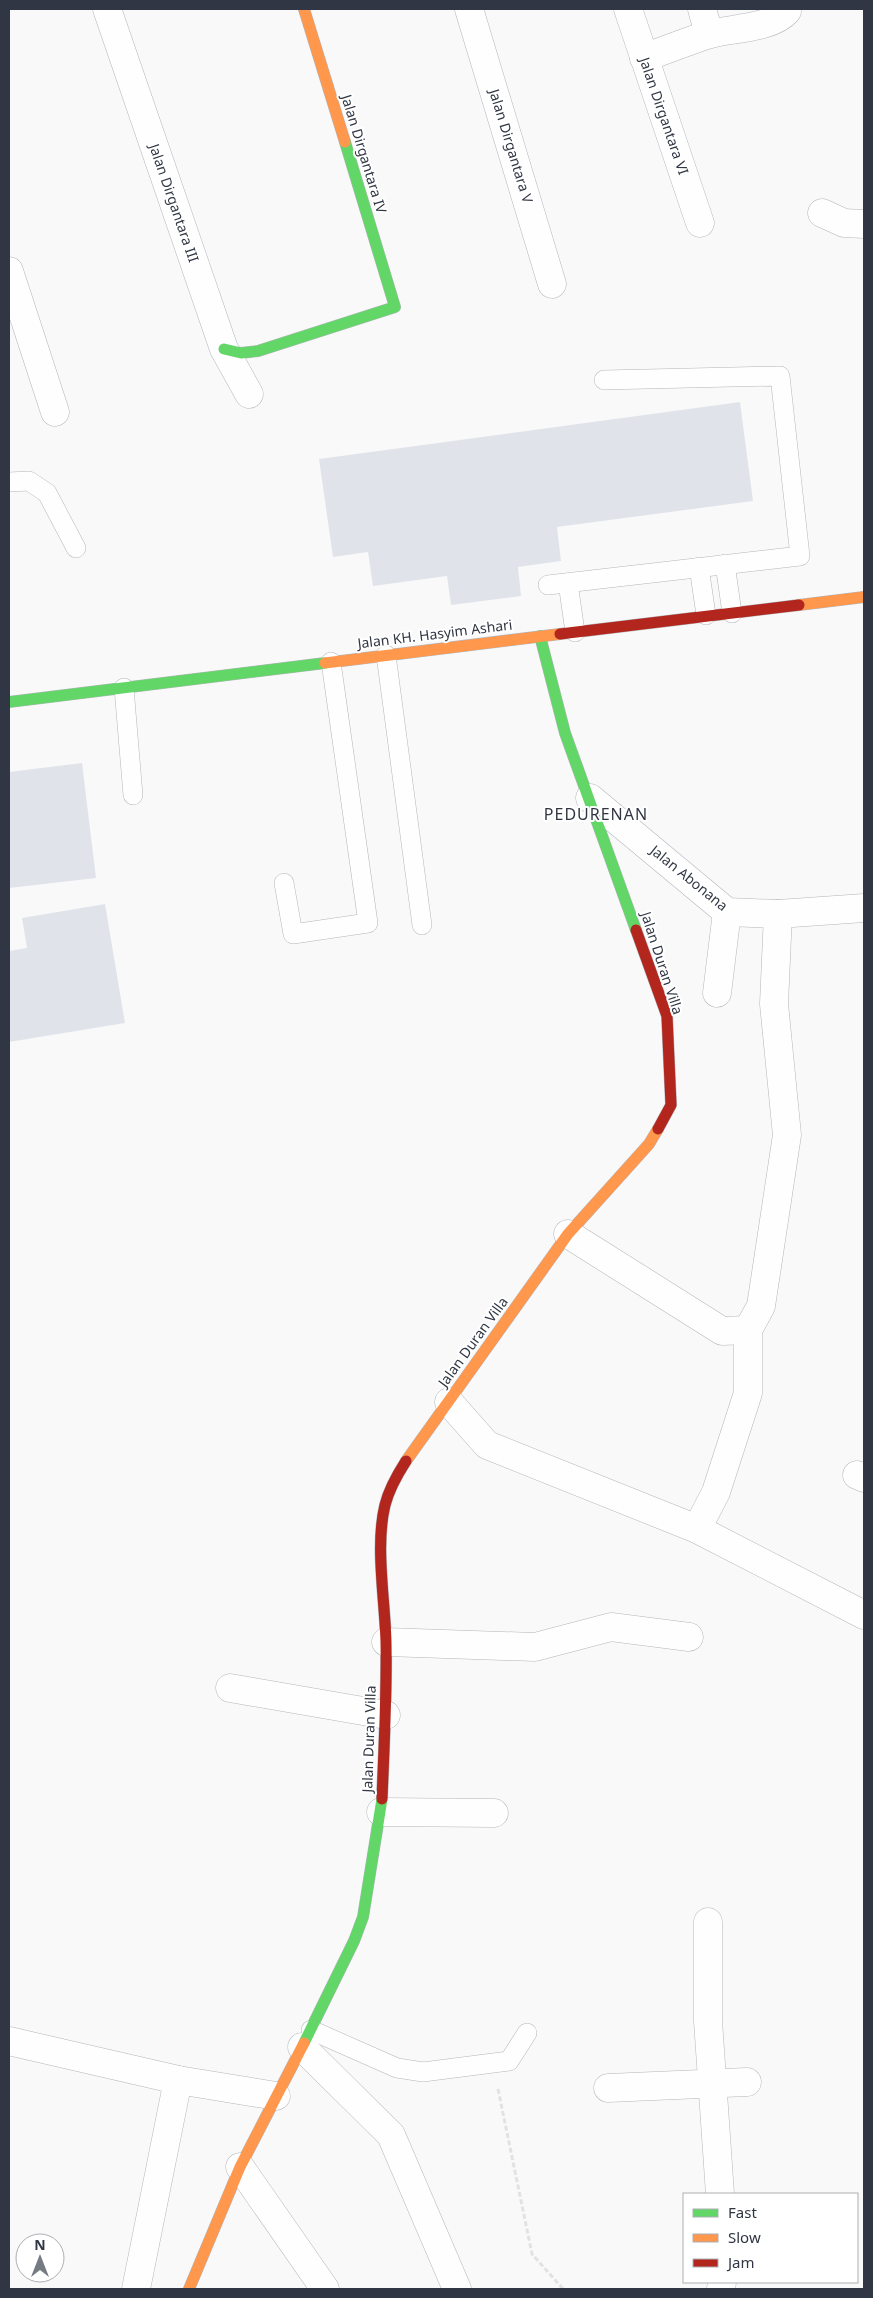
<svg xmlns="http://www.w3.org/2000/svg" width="873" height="2298" viewBox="0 0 873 2298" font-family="'Noto Sans',sans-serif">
	<rect width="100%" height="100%" fill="#f9f9f9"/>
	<!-- building -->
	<g fill="#e0e4ea">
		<polygon points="740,402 753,501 557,527 561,561 518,567 521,596 451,605 447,576 373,586 368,552 333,557 319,459"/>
		<polygon points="82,763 96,878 9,888 9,772"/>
		<polygon points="105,904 125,1023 9,1042 9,951 27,948 22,918"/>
	</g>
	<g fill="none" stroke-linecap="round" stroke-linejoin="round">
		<defs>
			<g id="lane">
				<polyline points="9,482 29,481 47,493 76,548"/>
				<polyline points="725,564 732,613"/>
				<polyline points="699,567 706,615"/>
				<polyline points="568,583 575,632"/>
				<polyline points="548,585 800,556 780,376 604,380"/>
				<polyline points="386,655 422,925"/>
				<polyline points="124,688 133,795"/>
				<polyline points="284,883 293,934 368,923 331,662"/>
				<polyline points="311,2030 397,2068 423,2072 509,2061 527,2033"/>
			</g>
			<g id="street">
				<polyline points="107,9 224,349 249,394"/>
				<polyline points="469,9 552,284"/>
				<polyline points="628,9 700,223"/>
				<polyline points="702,9 709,34"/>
				<path d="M644,58c21,-8 42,-16 63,-23 22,-7 64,-6 80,-24v-2"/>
				<polyline points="822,213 844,223 864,224"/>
				<polyline points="9,271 55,412"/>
				<polyline points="590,798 727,912 778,914 864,908"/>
				<polyline points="717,993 727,912"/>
				<polyline points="568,1234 722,1331 748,1330"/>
				<polyline points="449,1402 487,1445 697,1529 864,1615"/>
				<polyline points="857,1475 864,1478"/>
				<polyline points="697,1529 716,1492 748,1393 748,1330 761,1306 787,1135 774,1004 778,914"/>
				<polyline points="386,1642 535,1647 611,1627 689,1637"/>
				<polyline points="230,1688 386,1715"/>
				<polyline points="381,1812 494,1813"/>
				<polyline points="708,1922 708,2021 720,2194"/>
				<polyline points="9,2041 178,2080 276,2096"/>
				<polyline points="302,2047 391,2135 457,2289"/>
				<polyline points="608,2088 747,2082"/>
				<polyline points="240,2167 325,2289"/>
				<polyline points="136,2289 178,2080"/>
				<polyline points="721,2289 722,2282"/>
			</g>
			<g id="fast">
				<polyline points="224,349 241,353 258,351 395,307 345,142"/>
				<polyline points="540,636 565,733 636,930"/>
				<polyline points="9,702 325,663"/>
				<polyline points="304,2043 354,1941 363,1917 382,1799"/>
			</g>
			<g id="slow">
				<polyline points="304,9 345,142"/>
				<polyline points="799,605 864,597"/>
				<polyline points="325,663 560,634"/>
				<polyline points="406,1461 568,1234 649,1144 658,1129"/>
				<polyline points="189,2289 240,2167 304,2043"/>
			</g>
			<g id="jam">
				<polyline points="560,634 799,605"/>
				<polyline points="636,930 667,1016 671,1105 658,1129"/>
				<path d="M382,1799c2,-53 5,-105 4,-157 -1,-41 -11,-97 -1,-137 4,-16 12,-30 21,-44"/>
			</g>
		</defs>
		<!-- lane casing -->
		<use href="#lane" stroke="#b3b6bc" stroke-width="20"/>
		<!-- street casing -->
		<use href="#street" stroke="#b3b6bc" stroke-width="29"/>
		<!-- fast casing -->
		<use href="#fast" stroke="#b3b6bc" stroke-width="12"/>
		<!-- slow casing -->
		<use href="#slow" stroke="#b3b6bc" stroke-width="12"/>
		<!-- jam casing -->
		<use href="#jam" stroke="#b3b6bc" stroke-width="12"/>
		<!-- path -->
		<polyline stroke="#e2e2e3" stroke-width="3" stroke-dasharray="5 2.5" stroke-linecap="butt" points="498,2089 532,2254 563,2289"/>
		<!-- lane -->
		<use href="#lane" stroke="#fefefe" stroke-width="19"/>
		<!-- street -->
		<use href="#street" stroke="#fefefe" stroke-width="28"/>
		<!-- fast -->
		<use href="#fast" stroke="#63d668" stroke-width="11"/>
		<!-- slow -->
		<use href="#slow" stroke="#ff974d" stroke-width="11"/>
		<!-- jam -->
		<use href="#jam" stroke="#b3261e" stroke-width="11"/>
	</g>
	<g text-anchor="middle" stroke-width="4" stroke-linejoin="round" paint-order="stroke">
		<!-- street labels -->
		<g font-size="14" fill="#303643" stroke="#fff">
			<text transform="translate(664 116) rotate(71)" y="5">Jalan Dirgantara VI</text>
			<text transform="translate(511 146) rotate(73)" y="5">Jalan Dirgantara V</text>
			<text transform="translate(364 154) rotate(73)" y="5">Jalan Dirgantara IV</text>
			<text transform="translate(174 203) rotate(71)" y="5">Jalan Dirgantara III</text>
			<text transform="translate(435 634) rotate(-7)" y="5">Jalan KH. Hasyim Ashari</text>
			<text transform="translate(689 878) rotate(39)" y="5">Jalan Abonana</text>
			<text transform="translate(662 963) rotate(72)" y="5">Jalan Duran Villa</text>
			<text transform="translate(473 1342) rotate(-54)" y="5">Jalan Duran Villa</text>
			<text transform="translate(369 1739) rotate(-88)" y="5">Jalan Duran Villa</text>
		</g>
		<!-- quarter labels -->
		<g font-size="16" letter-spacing="1" fill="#303643" stroke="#fff">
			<text x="596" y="820">PEDURENAN</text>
		</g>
	</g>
	<!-- border -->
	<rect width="873" height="2298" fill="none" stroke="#303643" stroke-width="20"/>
	<!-- legend -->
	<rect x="683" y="2193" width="175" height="90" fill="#ffffff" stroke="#acafb4"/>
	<rect x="693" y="2209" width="25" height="8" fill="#63d668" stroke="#acafb4"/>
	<text x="728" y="2218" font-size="15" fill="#303643">Fast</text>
	<rect x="693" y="2234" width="25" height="8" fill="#ff974d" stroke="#acafb4"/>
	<text x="728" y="2243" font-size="15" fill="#303643">Slow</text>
	<rect x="693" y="2259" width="25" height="8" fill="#b3261e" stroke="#acafb4"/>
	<text x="728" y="2268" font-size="15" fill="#303643">Jam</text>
	<!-- north arrow -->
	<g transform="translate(40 2258)"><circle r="24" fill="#ffffff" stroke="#acafb4"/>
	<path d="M0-4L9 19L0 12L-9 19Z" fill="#767a83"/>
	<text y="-8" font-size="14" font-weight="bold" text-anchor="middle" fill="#303643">N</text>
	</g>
</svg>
